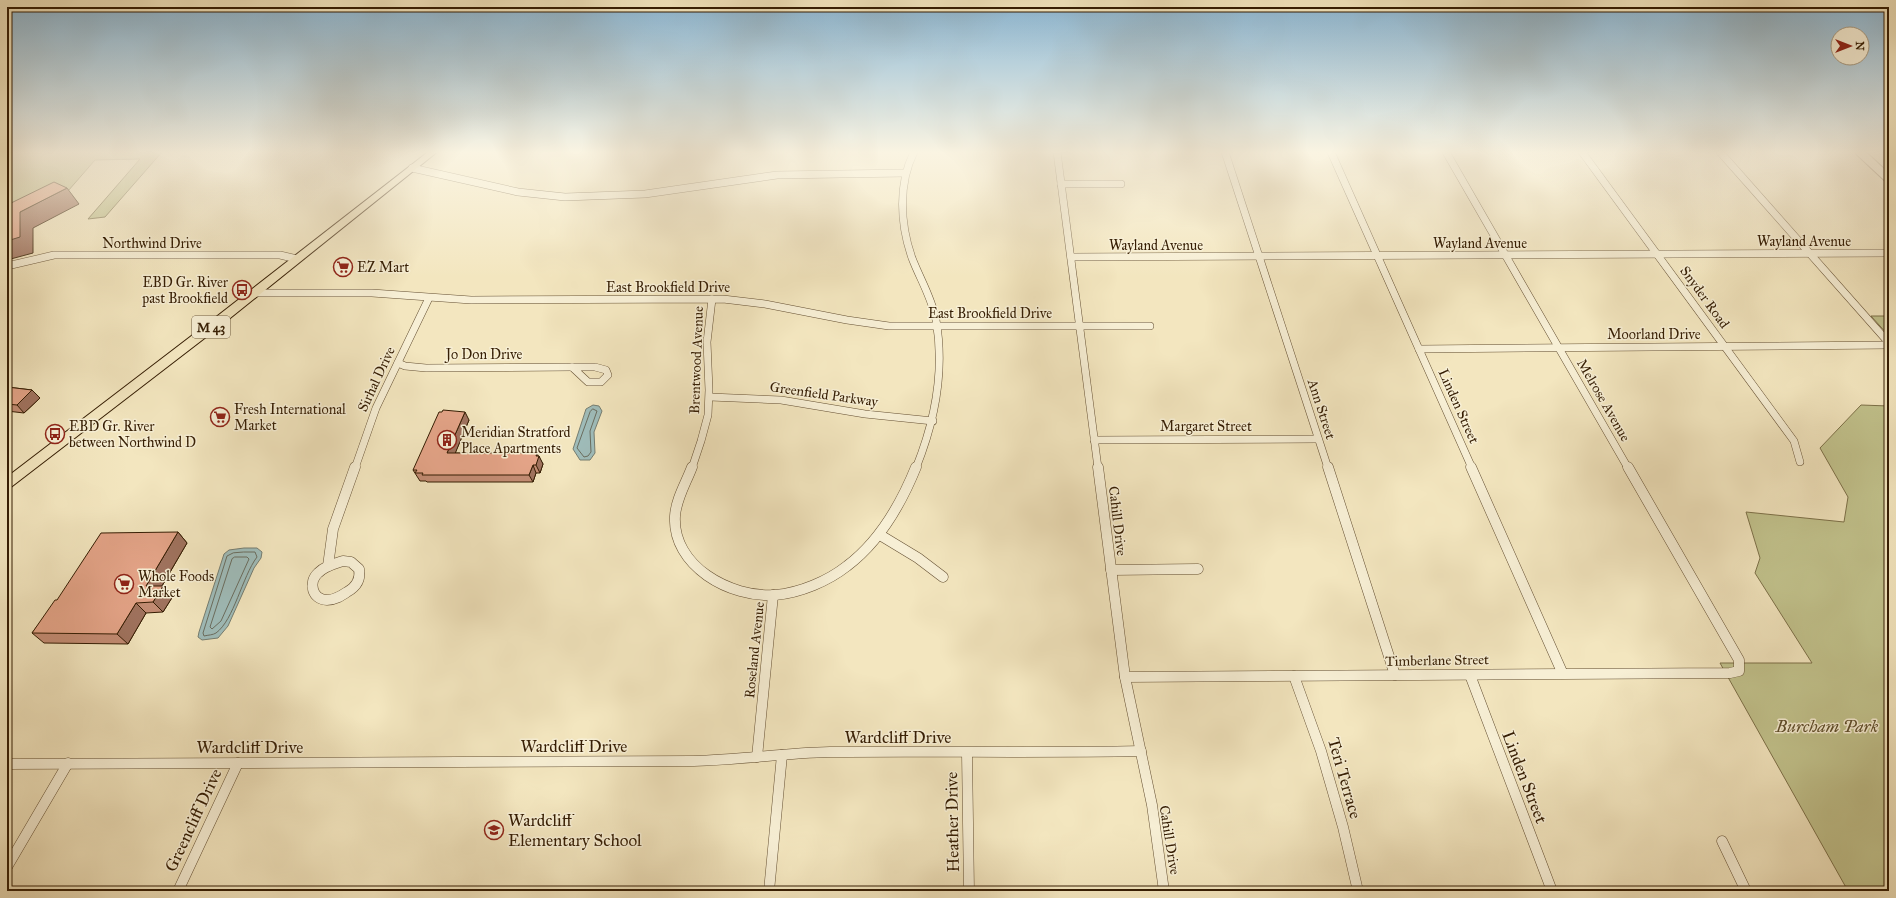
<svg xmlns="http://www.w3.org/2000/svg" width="1896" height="898" viewBox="0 0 1896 898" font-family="'IM FELL Great Primer',serif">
	<rect width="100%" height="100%" fill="#f3e6bf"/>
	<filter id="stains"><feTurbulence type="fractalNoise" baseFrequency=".005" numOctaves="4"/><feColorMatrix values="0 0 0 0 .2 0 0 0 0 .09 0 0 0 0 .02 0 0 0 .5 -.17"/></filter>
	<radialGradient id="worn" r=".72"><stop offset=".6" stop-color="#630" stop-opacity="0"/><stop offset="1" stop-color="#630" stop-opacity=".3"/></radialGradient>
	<!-- green -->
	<g fill="#c2c38d" stroke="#7c7048">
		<polygon points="7,152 162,152 105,217 88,219 140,159 95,160 68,191 7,217"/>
		<polygon points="1871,316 1889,316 1889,336"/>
		<polygon points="1861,405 1889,406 1889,891 1848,891 1720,663 1812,663 1755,573 1760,558 1746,512 1844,522 1848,497 1820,448"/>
	</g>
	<!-- water -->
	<g fill="#9fbdbb" stroke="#757d71">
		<polygon points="593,405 599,406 602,411 594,432 595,453 590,460 580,460 573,449 586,409"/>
		<polygon points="244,548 257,548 262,552 261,558 254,568 228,626 218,638 202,640 198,637 199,632 224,554 229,550"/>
	</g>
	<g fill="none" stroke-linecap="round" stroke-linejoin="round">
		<!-- shore -->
		<g stroke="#6a6d5f" stroke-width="1">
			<polygon points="593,409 597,411 590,431 591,452 588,456 584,457 577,448 590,412"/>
			<path d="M244,552h11l2,5c-15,20 -23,63 -41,76 -3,2 -8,2 -12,3l-1,-3 24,-77 6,-3z"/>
			<polygon points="235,557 247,557 249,559 221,621 212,629 210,627 232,559"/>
		</g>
		<defs>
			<g id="minor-far1">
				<path d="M914,152c-16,32 -14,72 -2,106 8,21 20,40 24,62 9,51 -1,101 -20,148"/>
				<polyline points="1057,152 1098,468"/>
				<polyline points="1225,152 1328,468"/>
				<polyline points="1331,152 1472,468"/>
				<polyline points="1446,152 1628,468"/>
				<polyline points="1582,152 1794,441 1800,462"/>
				<polyline points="1720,152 1889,343"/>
				<polyline points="412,168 518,192 565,197 645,194 777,175 905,173"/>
				<polyline points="1061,184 1121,184"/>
				<polyline points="1071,257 1889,253"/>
				<polyline points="7,266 54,255 280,255 297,259"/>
				<polyline points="255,293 372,293 471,300 723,299 765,304 847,320 889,326 1150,326"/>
				<polyline points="1419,349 1889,345"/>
				<polyline points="398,363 405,366 426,368 572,367"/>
				<polygon points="572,367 595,367 606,370 608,375 601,382 588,382"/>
				<polyline points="710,397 781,400 865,414 933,421"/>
				<polyline points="1094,440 1318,439"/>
				<polyline points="355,468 376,408 429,298"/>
				<polyline points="692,468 701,441 708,415 709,390 707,342 712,299"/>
			</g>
			<g id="minor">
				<path d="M692,467c-6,16 -16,32 -17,49 -3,50 55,82 100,79 25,-2 53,-14 72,-29 32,-24 54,-62 69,-99"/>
				<polyline points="1098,467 1125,677 1152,805 1164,891"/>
				<polyline points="1328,467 1395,675"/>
				<polyline points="1471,467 1562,672"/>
				<polyline points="880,535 918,558 943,577"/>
				<path d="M343,561l8,1 8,7c2,11 -3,18 -12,23 -6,4 -12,8 -20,8 -15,0 -19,-18 -9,-27 7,-7 16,-9 25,-12z"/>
				<polyline points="328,566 333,529 355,467"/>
				<polyline points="1111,570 1198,569"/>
				<polyline points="1470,675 1552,891"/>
				<polyline points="1294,676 1321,751 1343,827 1358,891"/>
				<polyline points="1125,677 1730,673 1739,671 1739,660 1628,467"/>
				<polyline points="967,753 969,891"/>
				<polyline points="757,757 773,595"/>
				<path d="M7,764l687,-3c45,-1 90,-8 136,-9 103,-1 207,1 311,-1"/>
				<polyline points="1722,841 1746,891"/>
				<polyline points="7,867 68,763"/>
				<polyline points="178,891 238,763"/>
				<polyline points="769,891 782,755"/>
			</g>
			<polyline id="tertiary" points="1860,152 1889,179"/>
			<polygon id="primary" points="428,152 437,152 219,327 11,487 7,489 7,477 211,321"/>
		</defs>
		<!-- minor-far1 casing -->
		<use href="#minor-far1" stroke="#644f32" stroke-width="8"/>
		<!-- minor casing -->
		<use href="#minor" stroke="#644f32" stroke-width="11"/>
		<!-- tertiary casing -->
		<use href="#tertiary" stroke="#644f32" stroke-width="10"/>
		<!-- primary casing -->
		<use href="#primary" stroke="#351d03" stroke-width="2"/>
		<!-- minor-far1 -->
		<use href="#minor-far1" stroke="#f7efd5" stroke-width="7"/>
		<!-- minor -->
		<use href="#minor" stroke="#f7efd5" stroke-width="10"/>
		<!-- tertiary -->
		<use href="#tertiary" stroke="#f7efd5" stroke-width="8"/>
		<!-- primary -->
		<use href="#primary" fill="#f3e6bf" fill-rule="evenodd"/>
	</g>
	<!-- wall -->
	<g fill="#c48d75" stroke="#351d03">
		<polygon points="7,387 32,390 40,398 24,413 7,411"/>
		<polygon points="469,420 455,453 538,456 543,464 540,473 536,473 533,482 427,482 426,481 420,481 413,470"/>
		<polygon points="178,532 187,543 162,586 173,596 163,612 146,613 128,644 44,643 32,633 57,600"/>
	</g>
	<!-- shaded-wall -->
	<g fill="#a0735f" stroke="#351d03">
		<polygon points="67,188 79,204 33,228 33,253 7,260 7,241 20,212"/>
		<polygon points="32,390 40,398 24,413 17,405"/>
		<polygon points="465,412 469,420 452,461 447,453"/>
		<polygon points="537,453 539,458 539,456 543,464 540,473 536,465 536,456"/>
		<polygon points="533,465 536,473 533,482 529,475"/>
		<polygon points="178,532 187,543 156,596 146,586"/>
		<polygon points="163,586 173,596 163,612 153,602"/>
		<polygon points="136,603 146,613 128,644 117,634"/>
	</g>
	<!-- building -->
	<g fill="#e4a488" stroke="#351d03">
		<polygon points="54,182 67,188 20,212 20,237 7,241 7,205"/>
		<polygon points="7,387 32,390 17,405 7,404"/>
		<polygon points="443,410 465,412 447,453 537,453 536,456 539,456 536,465 533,465 529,475 422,475 423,473 415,473 417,470 413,470 439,412 442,412"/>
		<polygon points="178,532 146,586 163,586 153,602 136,603 117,634 32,633 55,600 57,600 101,533"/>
	</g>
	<!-- sky -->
	<linearGradient id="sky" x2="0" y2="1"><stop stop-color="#8bb8d6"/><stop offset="0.55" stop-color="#faf4e2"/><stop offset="1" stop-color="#faf4e2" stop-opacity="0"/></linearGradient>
	<rect width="1896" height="277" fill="url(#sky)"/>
	<!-- icons -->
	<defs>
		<symbol id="supermarket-ring" viewBox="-11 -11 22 22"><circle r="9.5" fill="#f7efd5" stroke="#8f2418" stroke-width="1.5"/><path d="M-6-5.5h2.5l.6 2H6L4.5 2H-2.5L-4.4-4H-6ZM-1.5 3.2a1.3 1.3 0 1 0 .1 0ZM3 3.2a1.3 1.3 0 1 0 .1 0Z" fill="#8f2418"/></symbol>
		<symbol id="bus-ring" viewBox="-11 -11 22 22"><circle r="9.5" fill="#f7efd5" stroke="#8f2418" stroke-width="1.5"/><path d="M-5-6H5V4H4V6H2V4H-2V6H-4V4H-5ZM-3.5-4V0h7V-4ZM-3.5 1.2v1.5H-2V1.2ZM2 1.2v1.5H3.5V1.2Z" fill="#8f2418"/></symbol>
		<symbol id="building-ring" viewBox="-11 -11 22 22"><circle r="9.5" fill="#f7efd5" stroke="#8f2418" stroke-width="1.5"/><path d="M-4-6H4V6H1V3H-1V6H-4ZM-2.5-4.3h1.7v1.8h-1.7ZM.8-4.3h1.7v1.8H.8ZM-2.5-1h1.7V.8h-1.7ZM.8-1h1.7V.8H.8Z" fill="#8f2418"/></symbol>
		<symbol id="school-ring" viewBox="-11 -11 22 22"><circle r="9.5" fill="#f7efd5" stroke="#8f2418" stroke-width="1.5"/><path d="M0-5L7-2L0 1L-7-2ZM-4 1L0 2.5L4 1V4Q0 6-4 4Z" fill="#8f2418"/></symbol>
	</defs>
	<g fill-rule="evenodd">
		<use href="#supermarket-ring" x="332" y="256" width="22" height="22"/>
		<use href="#bus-ring" x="231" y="279" width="22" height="22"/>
		<use href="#supermarket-ring" x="209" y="406" width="22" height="22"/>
		<use href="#bus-ring" x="44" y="423" width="22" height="22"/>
		<use href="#building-ring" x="436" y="429" width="22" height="22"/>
		<use href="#supermarket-ring" x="113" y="573" width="22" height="22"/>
		<use href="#school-ring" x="483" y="819" width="22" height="22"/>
	</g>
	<g text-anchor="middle" stroke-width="3" stroke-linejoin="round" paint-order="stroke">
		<!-- shield labels -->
		<rect fill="#f7efd5" stroke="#6f5c42" stroke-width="1" x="192" y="316" width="38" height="22" rx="3"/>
		<g font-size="13" font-weight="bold" fill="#351d03">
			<text x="211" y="332">M 43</text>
		</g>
		<!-- street labels -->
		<g font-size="14" fill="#351d03" stroke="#f7efd5">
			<text x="1804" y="246">Wayland Avenue</text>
			<text x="152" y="248">Northwind Drive</text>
			<text x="1480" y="248">Wayland Avenue</text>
			<text x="1156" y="250">Wayland Avenue</text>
			<text x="668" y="292">East Brookfield Drive</text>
			<text transform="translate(1705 297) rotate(54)" y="5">Snyder Road</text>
			<text x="990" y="318">East Brookfield Drive</text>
			<text x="1654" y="339">Moorland Drive</text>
			<text x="484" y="359">Jo Don Drive</text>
			<text transform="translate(696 360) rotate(-88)" y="5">Brentwood Avenue</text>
			<text transform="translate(376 379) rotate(-65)" y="5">Sirhal Drive</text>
			<text transform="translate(824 394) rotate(8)" y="5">Greenfield Parkway</text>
			<text transform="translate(1604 400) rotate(60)" y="5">Melrose Avenue</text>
			<text transform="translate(1459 406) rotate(66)" y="5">Linden Street</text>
			<text transform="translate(1322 409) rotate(72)" y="5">Ann Street</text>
			<text x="1206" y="431">Margaret Street</text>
			<text transform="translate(1118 521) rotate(83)" y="5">Cahill Drive</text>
			<text transform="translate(754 650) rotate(-84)" y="5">Roseland Avenue</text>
			<text transform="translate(1437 660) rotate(-1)" y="5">Timberlane Street</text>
			<text transform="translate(1170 840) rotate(81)" y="5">Cahill Drive</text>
		</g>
		<!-- poi labels -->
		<g font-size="14" fill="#351d03" stroke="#f7efd5" text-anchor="start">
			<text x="357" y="272">EZ Mart</text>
			<text x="228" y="287" text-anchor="end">EBD Gr. River<tspan x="228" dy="16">past Brookfield</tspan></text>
			<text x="234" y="414">Fresh International<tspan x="234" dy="16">Market</tspan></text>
			<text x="69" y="431">EBD Gr. River<tspan x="69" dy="16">between Northwind D</tspan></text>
			<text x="461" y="437">Meridian Stratford<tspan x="461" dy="16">Place Apartments</tspan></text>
			<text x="138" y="581">Whole Foods<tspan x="138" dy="16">Market</tspan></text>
		</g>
		<!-- near-park labels -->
		<g font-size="17" font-style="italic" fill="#5f4f2c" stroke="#f7efd5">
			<text x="1827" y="732">Burcham Park</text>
		</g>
		<!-- near-street labels -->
		<g font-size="17" fill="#351d03" stroke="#f7efd5">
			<text x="898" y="743">Wardcliff Drive</text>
			<text x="574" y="752">Wardcliff Drive</text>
			<text x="250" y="753">Wardcliff Drive</text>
			<text transform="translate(1525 777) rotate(69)" y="6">Linden Street</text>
			<text transform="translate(1345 778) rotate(74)" y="6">Teri Terrace</text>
			<text transform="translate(193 820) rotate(-65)" y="6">Greencliff Drive</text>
			<text transform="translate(952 822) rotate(-91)" y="6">Heather Drive</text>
		</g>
		<!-- near-poi labels -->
		<g font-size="17" fill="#351d03" stroke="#f7efd5" text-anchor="start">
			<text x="508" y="826">Wardcliff<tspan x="508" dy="20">Elementary School</tspan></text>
		</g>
	</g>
	<!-- margin -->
	<rect width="1896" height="898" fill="none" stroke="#f3e6bf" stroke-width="24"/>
	<rect x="8" y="8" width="1880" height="882" fill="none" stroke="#351d03" stroke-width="2"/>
	<rect x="12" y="12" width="1872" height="874" fill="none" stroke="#351d03"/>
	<!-- north arrow -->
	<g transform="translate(1850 46) rotate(90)"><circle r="19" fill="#f7efd5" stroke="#a99b81"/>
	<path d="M0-3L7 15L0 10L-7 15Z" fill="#8f2418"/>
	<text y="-6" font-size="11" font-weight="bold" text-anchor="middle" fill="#351d03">N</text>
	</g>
	<rect width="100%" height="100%" filter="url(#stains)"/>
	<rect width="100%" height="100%" fill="url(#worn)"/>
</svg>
